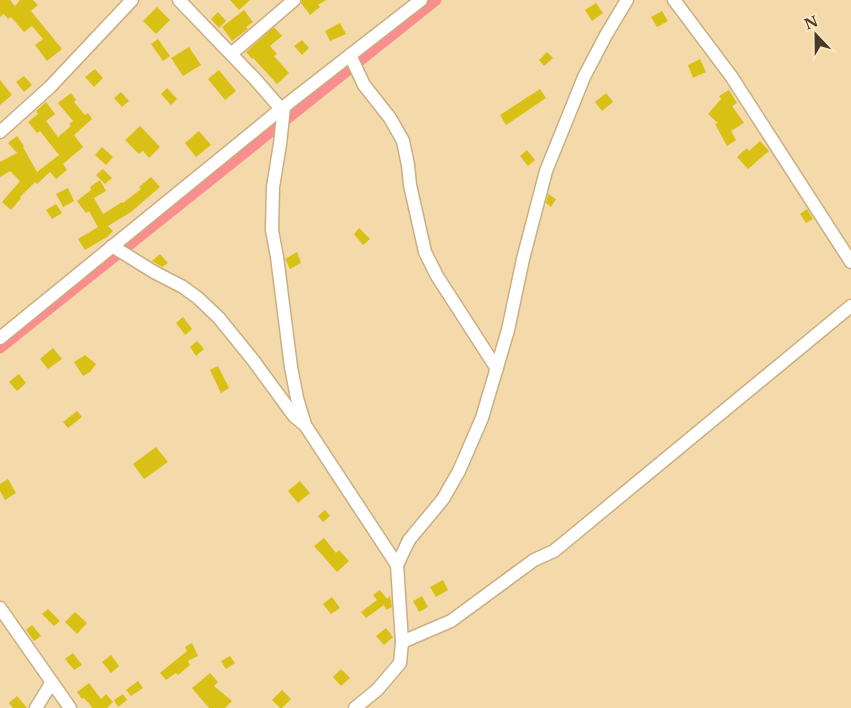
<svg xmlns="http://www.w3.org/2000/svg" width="851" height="708" viewBox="0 0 851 708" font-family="'Libre Baskerville',serif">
	<rect width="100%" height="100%" fill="#f4d9ab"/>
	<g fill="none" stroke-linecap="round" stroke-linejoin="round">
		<!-- canal -->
		<polyline stroke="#fa8d8d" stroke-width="11" points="0,348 436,0"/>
	</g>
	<!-- building -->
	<g fill="#d8c114">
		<polygon points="0,0 10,0 15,6 20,0 33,0 38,5 31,11 62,49 47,61 35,45 43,39 32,26 24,32 11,17 8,19 4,14 0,17"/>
		<polygon points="230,0 250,0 239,10"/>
		<polygon points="302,0 326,0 318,5 320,7 310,15 301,3"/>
		<polygon points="596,3 603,13 592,21 585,10"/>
		<polygon points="157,7 170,20 156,34 143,21"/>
		<polygon points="244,10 253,22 246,27 248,29 232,41 222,27"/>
		<polygon points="662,11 668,21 657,27 651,17"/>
		<polygon points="218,12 226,21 219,28 211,19"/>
		<polygon points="340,23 346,34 330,41 325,31"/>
		<polygon points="274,27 282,36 270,46 277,54 274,56 289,73 277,84 253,58 252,59 246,52"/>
		<polygon points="158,39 170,56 163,61 151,44"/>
		<polygon points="302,40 309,48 302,55 294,46"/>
		<polygon points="189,47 201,65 183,76 171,58"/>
		<polygon points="547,52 553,58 544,66 539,60"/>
		<polygon points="700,59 706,72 693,78 688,65"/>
		<polygon points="95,69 103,78 94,87 85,77"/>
		<polygon points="219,70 236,91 225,100 208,79"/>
		<polygon points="24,76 32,85 24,92 16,82"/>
		<polygon points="0,80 12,95 0,105"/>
		<polygon points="167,88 177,99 171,105 161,94"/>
		<polygon points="540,89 546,98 506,125 500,115"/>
		<polygon points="729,90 737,103 732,106 744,123 731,131 736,140 727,146 715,124 718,123 708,114 721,99 719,96"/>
		<polygon points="121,92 129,101 122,107 114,98"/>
		<polygon points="71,93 76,100 74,102 85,115 88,113 92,119 74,135 83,147 63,164 67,170 56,179 50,172 37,184 35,182 20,197 21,198 11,210 2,202 20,181 10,171 0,177 0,162 17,153 8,143 17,136 24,146 23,147 37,172 59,155 40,131 37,133 28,122 38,114 36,111 46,102 55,114 46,121 58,137 71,126 69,124 73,121 58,103"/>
		<polygon points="606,93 613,102 602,111 595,102"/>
		<polygon points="140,126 160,147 149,158 143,151 139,154 125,140"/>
		<polygon points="199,131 211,145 196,157 185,143"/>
		<polygon points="760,141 769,151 748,169 737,157 747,148 749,151"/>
		<polygon points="102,147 113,157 106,165 95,155"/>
		<polygon points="527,150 535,160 528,166 520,156"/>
		<polygon points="103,169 112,178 105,184 96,175"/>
		<polygon points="151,177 160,187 131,212 108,226 113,231 107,237 85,250 78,239 98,227 89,211 86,213 77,201 91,190 90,187 100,180 106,191 94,198 103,214 122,202 123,203 141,189 139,187"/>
		<polygon points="68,188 74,201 63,207 56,194"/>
		<polygon points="548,194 556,199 551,207 546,203"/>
		<polygon points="56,204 62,213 52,219 46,210"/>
		<polygon points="807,209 813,219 806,223 800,214"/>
		<polygon points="359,228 370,239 363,245 354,234"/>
		<polygon points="297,252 301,263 290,269 285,259"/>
		<polygon points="160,254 168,263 162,267 152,261"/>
		<polygon points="183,317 192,329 185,335 176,323"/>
		<polygon points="197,341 204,349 196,356 190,347"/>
		<polygon points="53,348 62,359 48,369 40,359"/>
		<polygon points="85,355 96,364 90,372 83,376 74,362"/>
		<polygon points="218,366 229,388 221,393 210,370"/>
		<polygon points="19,374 26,383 17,391 9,382"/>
		<polygon points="77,411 82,417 68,428 63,422"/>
		<polygon points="156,447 168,462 144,479 133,464"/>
		<polygon points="8,479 16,493 5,500 0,491 0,484"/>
		<polygon points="300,481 310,493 298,503 288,491"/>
		<polygon points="325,510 330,516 323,522 318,516"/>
		<polygon points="324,538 336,553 339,550 349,561 337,572 314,546"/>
		<polygon points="443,580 448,590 436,597 430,587"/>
		<polygon points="380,590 387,599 390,596 392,607 386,610 384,605 366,618 361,612 377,600 373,595"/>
		<polygon points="422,596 428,607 419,612 413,601"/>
		<polygon points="332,597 340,608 331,614 323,604"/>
		<polygon points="48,609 60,621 54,626 42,614"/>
		<polygon points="75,612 87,623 77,634 65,622"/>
		<polygon points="32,625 41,636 34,641 26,630"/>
		<polygon points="386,628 393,637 384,645 376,636"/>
		<polygon points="192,643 198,656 188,661 190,665 178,675 176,673 166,680 160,673 187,651 185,647"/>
		<polygon points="73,653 82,665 74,670 65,659"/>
		<polygon points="111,655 119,666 111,673 102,662"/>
		<polygon points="230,656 235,663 226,669 221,661"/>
		<polygon points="341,669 350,678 341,686 333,677"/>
		<polygon points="210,673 218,682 214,686 232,701 225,708 209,708 192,688"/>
		<polygon points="138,681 143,688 131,696 126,690"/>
		<polygon points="89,683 101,699 106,694 113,702 107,708 91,708 92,707 84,698 82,699 77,692"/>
		<polygon points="282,690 291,699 282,708 280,708 272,700"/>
		<polygon points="123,694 127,700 118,707 114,700"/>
		<polygon points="17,696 27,708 13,708 9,703"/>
	</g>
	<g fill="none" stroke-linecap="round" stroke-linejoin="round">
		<defs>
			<g id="minor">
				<polyline points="179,0 255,79 281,109"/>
				<polyline points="674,0 731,76 851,262"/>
				<polyline points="231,54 294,0"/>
				<polyline points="350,55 364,85 390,118 403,141 408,165 410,185 425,252 437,276 497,369"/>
				<polyline points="284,107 280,144 273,187 272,230 277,257 291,367 297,398 305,425 397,565 402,642 400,663 377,690 355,708"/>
				<polyline points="0,132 50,87 132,0"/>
				<polyline points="112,246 154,272 183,287 198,298 219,318 253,360 294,416 305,425"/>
				<polyline points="0,338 281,109 421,0"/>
				<polyline points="397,565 409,540 443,499 459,471 482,418 508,330 523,259 546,171 584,77 606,35 627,0"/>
				<polyline points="0,608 70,708"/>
				<polyline points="402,642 451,621 534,560 554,551 851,306"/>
				<polyline points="36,708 52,682"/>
			</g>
		</defs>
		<!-- minor casing -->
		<use href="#minor" stroke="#caaf83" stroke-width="15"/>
		<!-- minor -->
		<use href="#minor" stroke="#fff" stroke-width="12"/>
	</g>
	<!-- north arrow -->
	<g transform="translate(816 35) rotate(338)" stroke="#fde7c2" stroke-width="4" paint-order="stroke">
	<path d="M0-4L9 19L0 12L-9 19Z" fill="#453b28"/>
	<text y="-8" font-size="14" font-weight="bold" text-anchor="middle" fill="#453b28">N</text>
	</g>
</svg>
